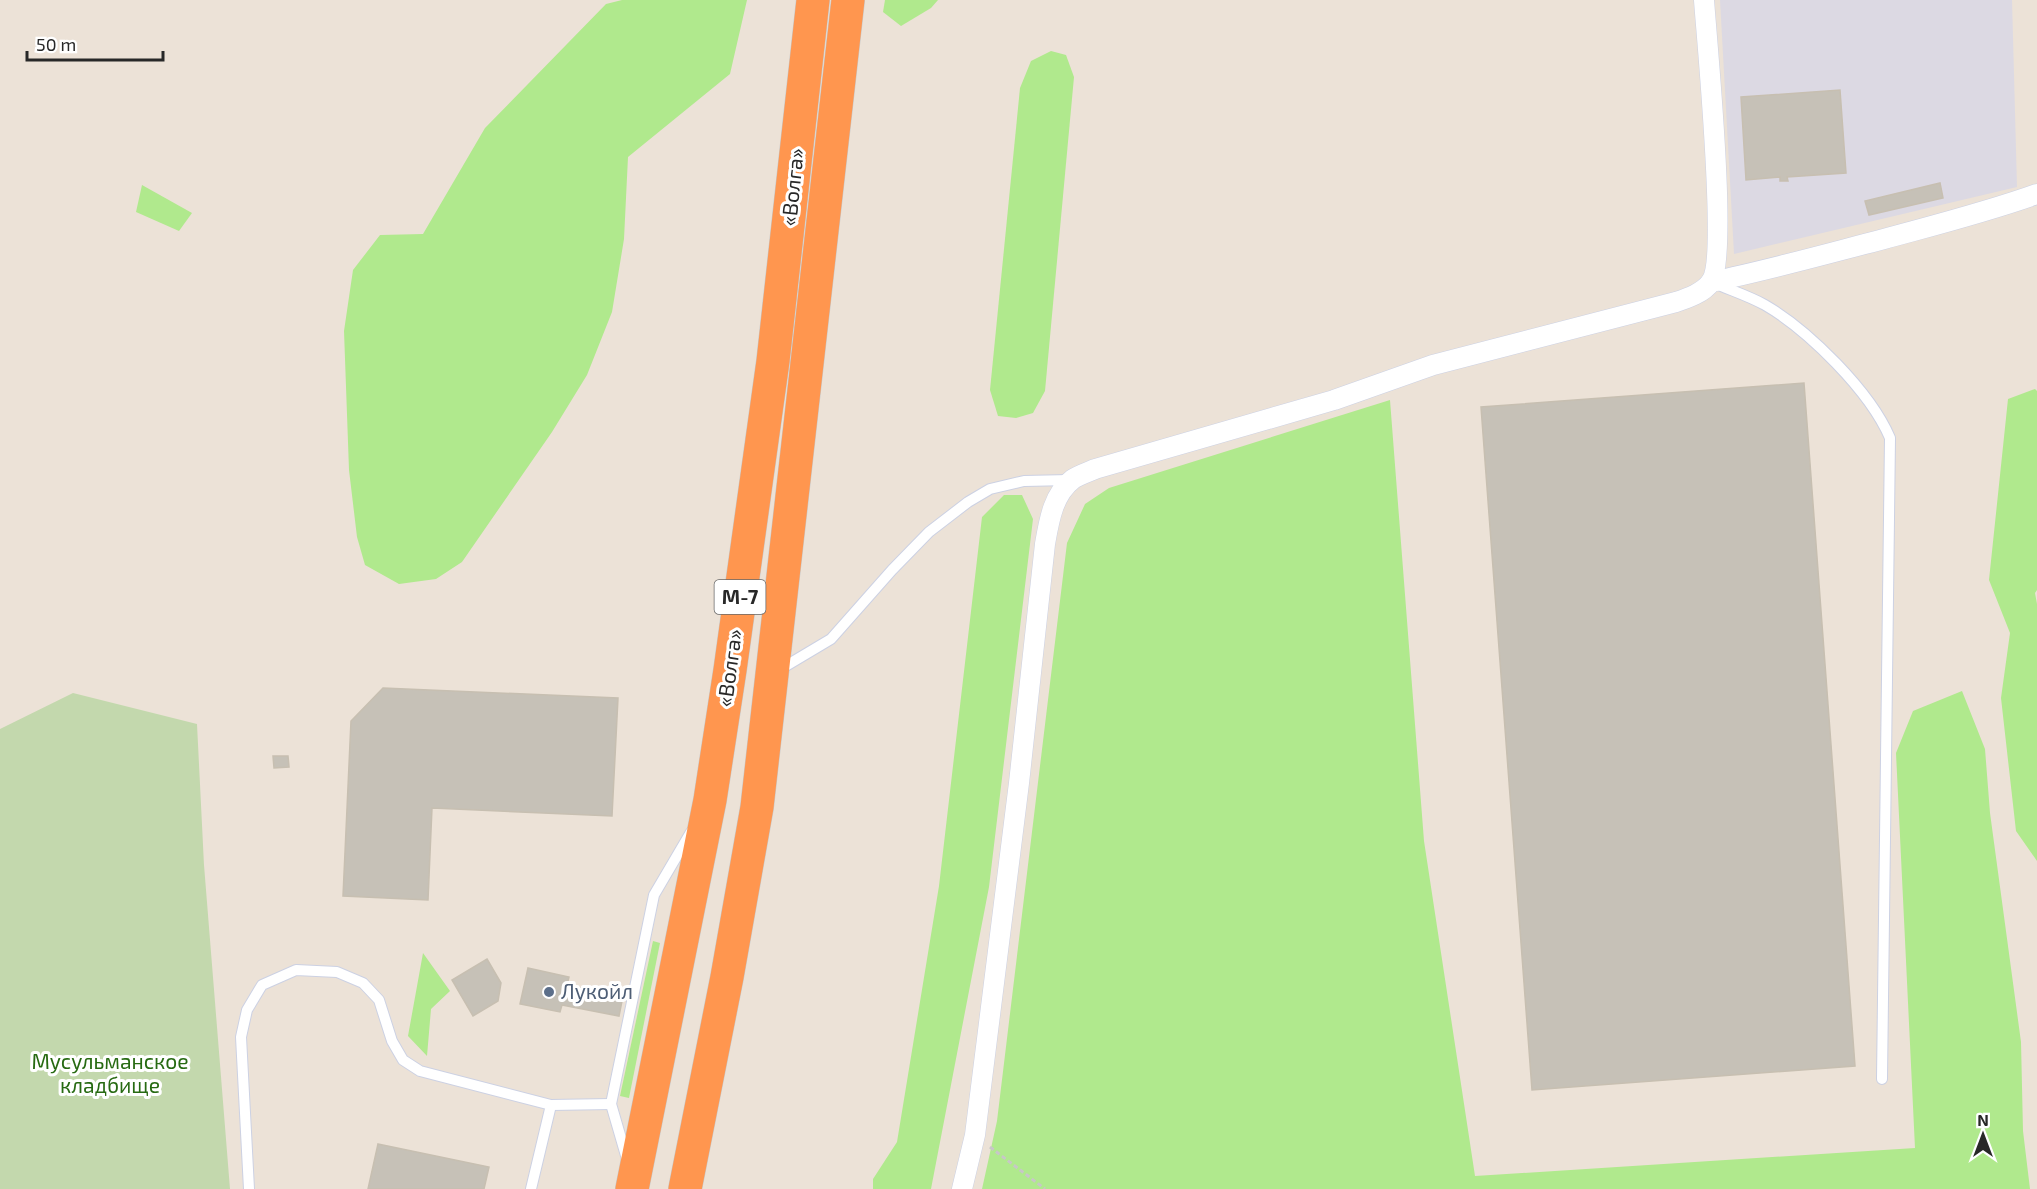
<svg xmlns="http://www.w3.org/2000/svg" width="2037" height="1189" viewBox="0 0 2037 1189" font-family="'Exo 2',sans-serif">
	<rect width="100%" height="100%" fill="#ece2d7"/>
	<!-- industrial -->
	<polygon fill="#dcd9e3" points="1720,0 2012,0 2017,187 1734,254"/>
	<!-- green -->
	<g fill="#b0e98d">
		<polygon points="622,0 747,0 730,74 628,157 624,239 612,312 587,375 552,432 462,562 436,579 399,584 365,565 357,537 349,470 344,331 353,270 380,235 423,234 485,128 606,4"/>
		<polygon points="885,0 938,0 931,8 901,26 883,12"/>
		<polygon points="1051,51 1066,55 1074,77 1045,391 1033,413 1016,418 998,416 990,390 1020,88 1031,61"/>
		<polygon points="142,185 192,213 179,231 136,212"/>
		<polygon points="2035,389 2037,391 2037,590 2035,593 2037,604 2037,861 2016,831 2001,698 2010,633 1989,580 2008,399"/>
		<polygon points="1390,400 1424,841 1475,1176 1915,1148 1896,753 1913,711 1962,691 1985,749 1990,813 2021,1042 2023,1131 2030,1189 982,1189 997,1121 1067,543 1085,504 1109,488"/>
		<polygon points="1004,495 1022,495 1033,519 989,887 931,1189 873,1189 873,1179 897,1142 939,886 982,517"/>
		<polygon points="653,941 660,943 629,1098 620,1096"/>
		<polygon points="423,953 450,991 431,1009 427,1056 408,1036"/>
	</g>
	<!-- cemetery -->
	<polygon fill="#c3d8ad" points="73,693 197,724 204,865 230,1189 0,1189 0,729"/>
	<!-- building -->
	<g fill="#c6c1b7" stroke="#c7bfb1" stroke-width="1.5">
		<polygon points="1840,90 1846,173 1787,177 1788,181 1780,181 1780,177 1746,180 1741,97"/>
		<polygon points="1940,183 1943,198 1869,215 1865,201"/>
		<polygon points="1804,383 1855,1066 1532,1090 1481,407"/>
		<polygon points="383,688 618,698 612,816 432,808 428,900 343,896 351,721"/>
		<polygon points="273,756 288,756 289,767 274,768"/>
		<polygon points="487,959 501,983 498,1001 473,1016 452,980"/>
		<polygon points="528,968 569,977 567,985 623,996 619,1016 562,1005 560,1012 520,1004"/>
		<polygon points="378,1144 489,1167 484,1189 368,1189"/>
	</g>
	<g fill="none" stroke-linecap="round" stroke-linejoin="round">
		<defs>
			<g id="lane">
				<path d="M1714,283c16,7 35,13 51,22 43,25 105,86 125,133l-8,641"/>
				<polyline points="779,670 831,639 892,570 929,532 968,502 990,489 1024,481 1070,480"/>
				<polyline points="627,1159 611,1104 654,895 691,832"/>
				<polyline points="249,1189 241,1037 247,1010 262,985 296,970 337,972 363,983 379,1000 392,1041 403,1060 420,1071 551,1105 611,1104"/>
				<polyline points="531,1189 551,1105"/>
			</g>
			<g id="street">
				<path d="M1711,282c58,-12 115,-28 173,-43 51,-14 103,-27 153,-45"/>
				<path d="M962,1189l13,-54 44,-352 26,-239c4,-23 8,-50 28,-65 6,-4 15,-7 22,-10l239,-69 99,-35 243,-63c12,-4 27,-9 35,-20 17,-24 -4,-240 -7,-282"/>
			</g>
			<g id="highway">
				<polyline points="632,1189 710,800 730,670 773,361 813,0"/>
				<polyline points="685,1189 727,977 757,807 848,0"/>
			</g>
		</defs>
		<!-- lane casing -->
		<use href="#lane" stroke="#ccd1e3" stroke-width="12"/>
		<!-- street casing -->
		<use href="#street" stroke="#ccd1e3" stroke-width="21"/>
		<!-- highway casing -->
		<use href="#highway" stroke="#c7c7c7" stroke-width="34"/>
		<!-- path -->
		<polyline stroke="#c7c7c7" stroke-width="3" stroke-dasharray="4.5 3" stroke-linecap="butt" points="990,1147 1045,1189"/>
		<!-- lane -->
		<use href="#lane" stroke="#fff" stroke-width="10"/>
		<!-- street -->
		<use href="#street" stroke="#fff" stroke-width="20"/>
		<!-- highway -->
		<use href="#highway" stroke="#ff964f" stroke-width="33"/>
	</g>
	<!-- markers -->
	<circle fill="#5c6f8a" stroke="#fff" stroke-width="2" cx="549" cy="992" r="6"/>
	<g text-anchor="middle" stroke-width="6" stroke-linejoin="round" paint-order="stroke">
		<!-- shield labels -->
		<rect fill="#fff" stroke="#686868" stroke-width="1.5" x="714.5" y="580" width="51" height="34" rx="4.5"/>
		<g font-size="20" font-weight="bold" fill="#282828">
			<text x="740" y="604">М-7</text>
		</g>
		<!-- street labels -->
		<g font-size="21" fill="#282828" stroke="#fff">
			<text transform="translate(793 187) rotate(-84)" y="7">«Волга»</text>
			<text transform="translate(730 668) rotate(-82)" y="7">«Волга»</text>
		</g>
		<!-- service labels -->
		<g font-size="21" fill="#4e5e75" stroke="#fff" text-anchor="start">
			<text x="561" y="999">Лукойл</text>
		</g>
		<!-- park labels -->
		<g font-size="21" fill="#276a12" stroke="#fff">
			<text x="110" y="1069">Мусульманское<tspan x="110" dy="24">кладбище</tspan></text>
		</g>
	</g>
	<!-- north arrow -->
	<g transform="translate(1983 1135)" stroke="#ffffff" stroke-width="4.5" paint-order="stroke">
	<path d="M0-4.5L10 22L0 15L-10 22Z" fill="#282828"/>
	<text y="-9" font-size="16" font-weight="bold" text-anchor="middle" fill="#282828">N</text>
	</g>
	<!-- scale -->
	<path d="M27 51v9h136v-9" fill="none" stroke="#282828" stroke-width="3"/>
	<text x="36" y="51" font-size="18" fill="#282828" stroke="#ffffff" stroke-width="4.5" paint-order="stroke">50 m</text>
</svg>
